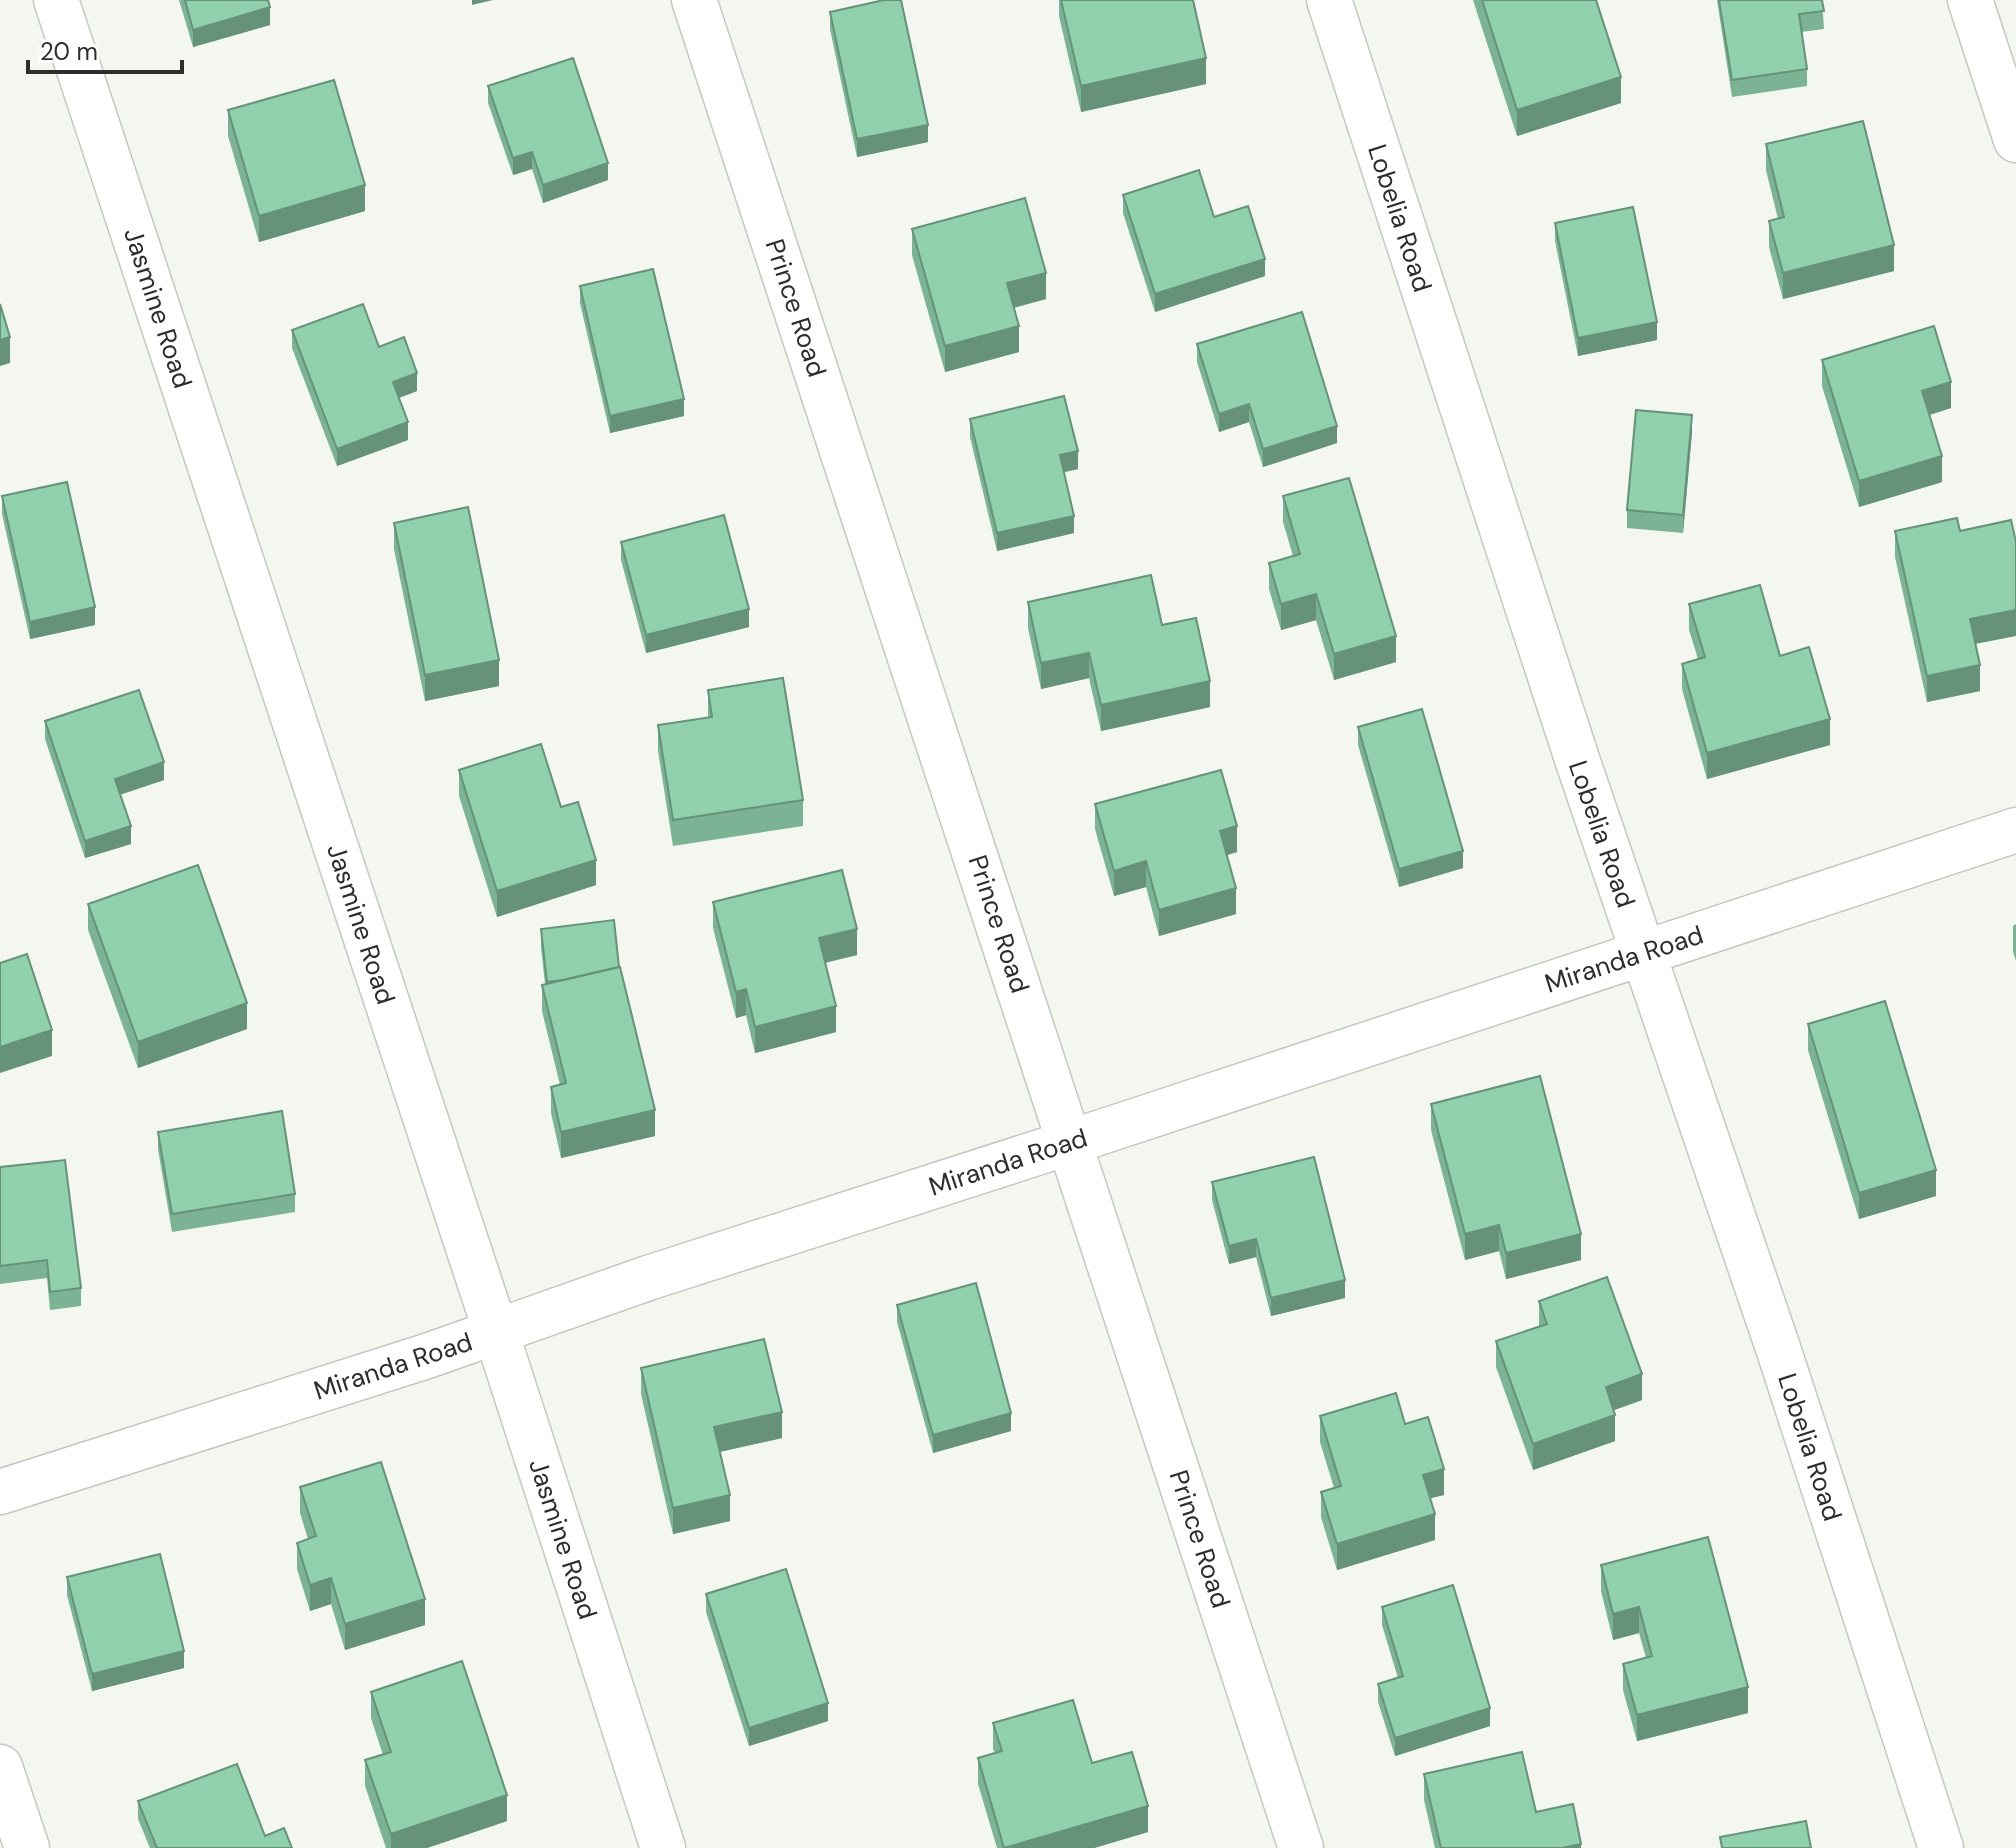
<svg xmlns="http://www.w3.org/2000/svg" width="2016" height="1848" viewBox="0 0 2016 1848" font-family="'DM Sans',sans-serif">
	<rect width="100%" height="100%" fill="#f3f7ef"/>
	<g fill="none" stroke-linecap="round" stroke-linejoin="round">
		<defs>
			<g id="minor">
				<polyline points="56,0 496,1332 663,1848"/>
				<polyline points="694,0 1301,1848"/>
				<polyline points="1329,0 1578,762 1779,1351 1941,1848"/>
				<polyline points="1970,0 2016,140"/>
				<polyline points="0,1492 427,1356 648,1278 1071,1142 2016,830"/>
				<polyline points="0,1767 27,1848"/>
			</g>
		</defs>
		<!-- minor casing -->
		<use href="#minor" stroke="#c4c8c1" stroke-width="47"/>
		<!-- minor -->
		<use href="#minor" stroke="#fff" stroke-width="44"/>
	</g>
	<!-- wall -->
	<g fill="#7cb394">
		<polygon points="179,0 268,0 270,25 193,47"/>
		<polygon points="1059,0 1193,0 1206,84 1081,112 1059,16"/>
		<polygon points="1473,0 1596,0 1621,103 1517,136"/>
		<polygon points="1717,0 1822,0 1824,29 1801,32 1807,69 1807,86 1732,97"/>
		<polygon points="830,12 928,142 857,157 830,29"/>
		<polygon points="488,86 608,180 543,203 532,169 513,175 488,103"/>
		<polygon points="228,110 365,211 259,242 228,136"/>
		<polygon points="1766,144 1894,271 1783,299 1769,247 1769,221 1778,219 1766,170"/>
		<polygon points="1123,195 1214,217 1265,276 1155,312 1123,213"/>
		<polygon points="1555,223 1657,340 1578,356 1555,241"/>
		<polygon points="912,229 1046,299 1014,308 1019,352 945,372 912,255"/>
		<polygon points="580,286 684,416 610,433 580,303"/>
		<polygon points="292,330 379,347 417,391 399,398 408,440 337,466 292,348"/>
		<polygon points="1197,344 1337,443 1263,467 1249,422 1219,432 1197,362"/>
		<polygon points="1822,360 1951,408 1930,415 1942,482 1859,507 1822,386"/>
		<polygon points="970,419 1078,469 1064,472 1074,533 997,551 970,437"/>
		<polygon points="1692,432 1683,533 1627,528 1627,510"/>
		<polygon points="2,496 95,625 30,639 2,514"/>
		<polygon points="1283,496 1396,662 1334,680 1316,620 1281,630 1269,589 1269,563 1293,556 1283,522"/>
		<polygon points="394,523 499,686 425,701 394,549"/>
		<polygon points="1895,531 1975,644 1980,691 1927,702 1895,557"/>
		<polygon points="621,542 749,627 646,653 621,560"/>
		<polygon points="1028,602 1162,625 1210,707 1101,731 1089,678 1041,689 1028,628"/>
		<polygon points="1689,604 1780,656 1830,745 1707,779 1682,689 1682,664 1698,659 1689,630"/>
		<polygon points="708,690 803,800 803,826 673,846 658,751 658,725 708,718"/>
		<polygon points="45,721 164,780 120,795 131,844 85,858 45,739"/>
		<polygon points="1358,727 1463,868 1399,887 1358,745"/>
		<polygon points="459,770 561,807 596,885 497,917 459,796"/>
		<polygon points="1095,804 1237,852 1227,855 1236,914 1159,936 1146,887 1114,896 1095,829"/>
		<polygon points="713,902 857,955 825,963 836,1032 755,1053 746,1015 736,1018 713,928"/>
		<polygon points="88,904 247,1029 138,1068 88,930"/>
		<polygon points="2016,924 2016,961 2013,952 2013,926"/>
		<polygon points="541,929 619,967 655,1136 561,1158 551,1113 551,1087 560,1085 542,1011 542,985 545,984 541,947"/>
		<polygon points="1808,1024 1936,1196 1859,1219 1808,1050"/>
		<polygon points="1431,1104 1581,1260 1506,1279 1499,1251 1465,1260 1431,1130"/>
		<polygon points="158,1132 295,1194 295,1212 172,1232 158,1149"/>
		<polygon points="0,1167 81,1288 81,1306 50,1310 47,1278 0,1284"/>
		<polygon points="1212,1182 1345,1298 1271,1316 1256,1257 1229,1264 1212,1200"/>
		<polygon points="1539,1301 1642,1400 1614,1410 1615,1441 1533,1470 1496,1367 1496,1341 1539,1326"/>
		<polygon points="897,1305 1011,1431 933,1453 897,1322"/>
		<polygon points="641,1368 782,1438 720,1452 730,1521 673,1534 641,1394"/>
		<polygon points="1320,1416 1405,1424 1444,1495 1430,1498 1435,1540 1337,1570 1321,1517 1321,1492 1334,1488 1320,1442"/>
		<polygon points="300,1487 425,1625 345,1650 331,1604 310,1611 297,1569 297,1543 308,1539 300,1513"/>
		<polygon points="1601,1565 1748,1713 1637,1741 1623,1690 1623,1664 1646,1658 1639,1633 1613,1640 1601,1591"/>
		<polygon points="67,1577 184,1668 92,1691 67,1595"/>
		<polygon points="706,1594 828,1721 749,1746 706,1612"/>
		<polygon points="1382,1607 1490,1726 1395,1756 1378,1702 1378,1684 1398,1678 1382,1625"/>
		<polygon points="371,1692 507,1821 427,1848 386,1848 365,1786 365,1760 383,1755 371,1718"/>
		<polygon points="993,1723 1092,1763 1148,1832 1094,1848 997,1848 978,1784 978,1758 995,1753 993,1749"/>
		<polygon points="1424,1774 1536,1812 1581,1848 1435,1848 1424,1800"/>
		<polygon points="138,1801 265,1836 292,1848 150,1848 138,1819"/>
	</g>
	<!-- shaded-wall -->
	<g fill="#659278">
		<polygon points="472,0 493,0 472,5"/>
		<polygon points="270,7 270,25 193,47 193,30"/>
		<polygon points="1206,58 1206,84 1081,112 1081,86"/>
		<polygon points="1621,77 1621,103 1517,136 1517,110"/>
		<polygon points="928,125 928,142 857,157 857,139"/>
		<polygon points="532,152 532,169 513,175 513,158"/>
		<polygon points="608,163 608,180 543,203 543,185"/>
		<polygon points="365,185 365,211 259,242 259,216"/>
		<polygon points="1894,245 1894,271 1783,299 1783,273"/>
		<polygon points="1265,259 1265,276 1155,312 1155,294"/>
		<polygon points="1046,273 1046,299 1007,309 1007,283"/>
		<polygon points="1657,322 1657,340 1578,356 1578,338"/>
		<polygon points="1019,326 1019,352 945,372 945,346"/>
		<polygon points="10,337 10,363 0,366 0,340"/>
		<polygon points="417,373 417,391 393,400 393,382"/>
		<polygon points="1951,382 1951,408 1922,417 1922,391"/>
		<polygon points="684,399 684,416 610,433 610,416"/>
		<polygon points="1249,404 1249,422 1219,432 1219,414"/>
		<polygon points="1692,415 1692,432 1683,533 1683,515"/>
		<polygon points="408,422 408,440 337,466 337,449"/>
		<polygon points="1337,426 1337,443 1263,467 1263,449"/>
		<polygon points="1078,451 1078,469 1060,473 1060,455"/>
		<polygon points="1942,456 1942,482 1859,507 1859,481"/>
		<polygon points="1074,516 1074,533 997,551 997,533"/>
		<polygon points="1316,594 1316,620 1281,630 1281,604"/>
		<polygon points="95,607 95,625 30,639 30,622"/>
		<polygon points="749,609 749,627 646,653 646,635"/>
		<polygon points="2016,610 2016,636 1970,645 1970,619"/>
		<polygon points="1396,636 1396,662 1334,680 1334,654"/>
		<polygon points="1089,653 1089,678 1041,689 1041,663"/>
		<polygon points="499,660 499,686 425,701 425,675"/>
		<polygon points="1980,665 1980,691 1927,702 1927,676"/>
		<polygon points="1210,681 1210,707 1101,731 1101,705"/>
		<polygon points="1830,719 1830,745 1707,779 1707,753"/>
		<polygon points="164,762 164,780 115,796 115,779"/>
		<polygon points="131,826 131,844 85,858 85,841"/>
		<polygon points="1237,826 1237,852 1220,857 1220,831"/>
		<polygon points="1463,851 1463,868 1399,887 1399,869"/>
		<polygon points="596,860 596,885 497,917 497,891"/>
		<polygon points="1146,861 1146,887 1114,896 1114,871"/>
		<polygon points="1236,888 1236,914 1159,936 1159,910"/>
		<polygon points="857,929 857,955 819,964 819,938"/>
		<polygon points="746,989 746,1015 736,1018 736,992"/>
		<polygon points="247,1003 247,1029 138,1068 138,1042"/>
		<polygon points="836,1006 836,1032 755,1053 755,1027"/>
		<polygon points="52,1030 52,1056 0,1073 0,1047"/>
		<polygon points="655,1110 655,1136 561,1158 561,1132"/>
		<polygon points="1936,1170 1936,1196 1859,1219 1859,1193"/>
		<polygon points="1499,1225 1499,1251 1465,1260 1465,1234"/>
		<polygon points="1581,1234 1581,1260 1506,1279 1506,1253"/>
		<polygon points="1256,1239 1256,1257 1229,1264 1229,1246"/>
		<polygon points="1345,1280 1345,1298 1271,1316 1271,1298"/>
		<polygon points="1642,1374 1642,1400 1606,1413 1606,1387"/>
		<polygon points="782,1412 782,1438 714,1453 714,1427"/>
		<polygon points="1011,1413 1011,1431 933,1453 933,1435"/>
		<polygon points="1615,1415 1615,1441 1533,1470 1533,1444"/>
		<polygon points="1444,1469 1444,1495 1423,1500 1423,1475"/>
		<polygon points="730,1495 730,1521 673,1534 673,1508"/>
		<polygon points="1435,1514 1435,1540 1337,1570 1337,1544"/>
		<polygon points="331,1578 331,1604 310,1611 310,1585"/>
		<polygon points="425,1599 425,1625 345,1650 345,1624"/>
		<polygon points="1639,1607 1639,1633 1613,1640 1613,1614"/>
		<polygon points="184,1651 184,1668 92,1691 92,1674"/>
		<polygon points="1748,1687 1748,1713 1637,1741 1637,1715"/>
		<polygon points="828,1703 828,1721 749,1746 749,1728"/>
		<polygon points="1490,1708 1490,1726 1395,1756 1395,1738"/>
		<polygon points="507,1795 507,1821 427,1848 391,1848 391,1834"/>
		<polygon points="1148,1806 1148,1832 1094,1848 1007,1848"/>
		<polygon points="1581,1844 1581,1848 1562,1848"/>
	</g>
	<!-- building -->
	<g fill="#90d0ac" stroke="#659278" stroke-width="2">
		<polygon points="185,0 268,0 270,7 193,30"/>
		<polygon points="884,0 901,0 928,125 857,139 830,12"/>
		<polygon points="1061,0 1193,0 1206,58 1081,86"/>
		<polygon points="1482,0 1596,0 1621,77 1517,110"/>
		<polygon points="1719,0 1822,0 1824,11 1799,14 1807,69 1732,80"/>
		<polygon points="573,58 608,163 543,185 532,152 513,158 488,86"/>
		<polygon points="334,80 365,185 259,216 228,110"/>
		<polygon points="1863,121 1894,245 1783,273 1769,221 1784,217 1766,144"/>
		<polygon points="1199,170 1214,217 1248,206 1265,259 1155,294 1123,195"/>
		<polygon points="1025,198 1046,273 1007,283 1019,326 945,346 912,229"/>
		<polygon points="1633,207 1657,322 1578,338 1555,223"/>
		<polygon points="653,269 684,399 610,416 580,286"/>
		<polygon points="0,304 10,337 0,340"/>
		<polygon points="363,304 379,347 404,337 417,373 393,382 408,422 337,449 292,330"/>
		<polygon points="1302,312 1337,426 1263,449 1249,404 1219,414 1197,344"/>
		<polygon points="1934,326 1951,382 1922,391 1942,456 1859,481 1822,360"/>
		<polygon points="1064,396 1078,451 1060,455 1074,516 997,533 970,419"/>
		<polygon points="1636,410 1692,415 1683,515 1627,510"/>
		<polygon points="1349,478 1396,636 1334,654 1316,594 1281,604 1269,563 1300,554 1283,496"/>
		<polygon points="67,482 95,607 30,622 2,496"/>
		<polygon points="468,507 499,660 425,675 394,523"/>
		<polygon points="724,515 749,609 646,635 621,542"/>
		<polygon points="1957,518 1960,531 2011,520 2016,542 2016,610 1970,619 1980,665 1927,676 1895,531"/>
		<polygon points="1151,575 1162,625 1196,618 1210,681 1101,705 1089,653 1041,663 1028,602"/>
		<polygon points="1760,585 1780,656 1809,647 1830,719 1707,753 1682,664 1705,657 1689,604"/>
		<polygon points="783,678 803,800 673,820 658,725 712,717 708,690"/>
		<polygon points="139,690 164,762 115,779 131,826 85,841 45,721"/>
		<polygon points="1422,709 1463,851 1399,869 1358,727"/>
		<polygon points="541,744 561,807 578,802 596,860 497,891 459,770"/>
		<polygon points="1221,770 1237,826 1220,831 1236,888 1159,910 1146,861 1114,871 1095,804"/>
		<polygon points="198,865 247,1003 138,1042 88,904"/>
		<polygon points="842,870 857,929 819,938 836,1006 755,1027 746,989 736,992 713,902"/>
		<polygon points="614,920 619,967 563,980 547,982 541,929"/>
		<polygon points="27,954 52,1030 0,1047 0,963"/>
		<polygon points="620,967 655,1110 561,1132 551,1087 566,1083 542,985"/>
		<polygon points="1885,1001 1936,1170 1859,1193 1808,1024"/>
		<polygon points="1540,1076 1581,1234 1506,1253 1499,1225 1465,1234 1431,1104"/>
		<polygon points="282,1111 295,1194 172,1214 158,1132"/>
		<polygon points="1314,1157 1345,1280 1271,1298 1256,1239 1229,1246 1212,1182"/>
		<polygon points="65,1160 81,1288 50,1292 47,1260 0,1266 0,1167"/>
		<polygon points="1607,1277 1642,1374 1606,1387 1615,1415 1533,1444 1496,1341 1547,1324 1539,1301"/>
		<polygon points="976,1283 1011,1413 933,1435 897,1305"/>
		<polygon points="764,1339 782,1412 714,1427 730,1495 673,1508 641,1368"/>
		<polygon points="1396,1393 1405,1424 1428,1417 1444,1469 1423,1475 1435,1514 1337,1544 1321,1492 1341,1486 1320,1416"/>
		<polygon points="381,1462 425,1599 345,1624 331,1578 310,1585 297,1543 316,1536 300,1487"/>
		<polygon points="1708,1537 1748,1687 1637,1715 1623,1664 1652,1656 1639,1607 1613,1614 1601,1565"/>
		<polygon points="160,1554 184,1651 92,1674 67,1577"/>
		<polygon points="786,1569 828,1703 749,1728 706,1594"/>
		<polygon points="1453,1585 1490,1708 1395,1738 1378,1684 1403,1676 1382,1607"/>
		<polygon points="462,1661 507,1795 391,1834 365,1760 391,1752 371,1692"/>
		<polygon points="1073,1700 1092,1763 1132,1752 1148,1806 1004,1848 978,1758 1002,1751 993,1723"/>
		<polygon points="1522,1752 1536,1812 1573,1804 1581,1844 1562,1848 1441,1848 1424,1774"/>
		<polygon points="237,1764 265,1836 284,1828 292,1848 157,1848 138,1801"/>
		<polygon points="1806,1821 1811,1848 1722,1848 1720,1837"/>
	</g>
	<g text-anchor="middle" stroke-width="6" stroke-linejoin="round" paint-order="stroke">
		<!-- street labels -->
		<g font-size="26" fill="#2c2e2b" stroke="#fff">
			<text transform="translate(1400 218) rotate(72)" y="9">Lobelia Road</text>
			<text transform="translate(158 308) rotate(72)" y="9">Jasmine Road</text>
			<text transform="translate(796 308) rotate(72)" y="9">Prince Road</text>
			<text transform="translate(1602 834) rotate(71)" y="9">Lobelia Road</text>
			<text transform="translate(361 924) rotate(72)" y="9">Jasmine Road</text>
			<text transform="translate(999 924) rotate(72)" y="9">Prince Road</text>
			<text transform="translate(1624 959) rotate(-18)" y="9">Miranda Road</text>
			<text transform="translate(1008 1162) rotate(-18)" y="9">Miranda Road</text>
			<text transform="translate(393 1366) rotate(-18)" y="9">Miranda Road</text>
			<text transform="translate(1810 1447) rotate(72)" y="9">Lobelia Road</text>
			<text transform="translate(563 1539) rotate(72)" y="9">Jasmine Road</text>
			<text transform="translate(1200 1539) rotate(72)" y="9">Prince Road</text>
		</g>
	</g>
	<!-- scale -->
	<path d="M28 60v12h154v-12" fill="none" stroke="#2c2e2b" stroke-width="4"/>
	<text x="40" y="60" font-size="24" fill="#2c2e2b" stroke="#ffffff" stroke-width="6" paint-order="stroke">20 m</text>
</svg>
